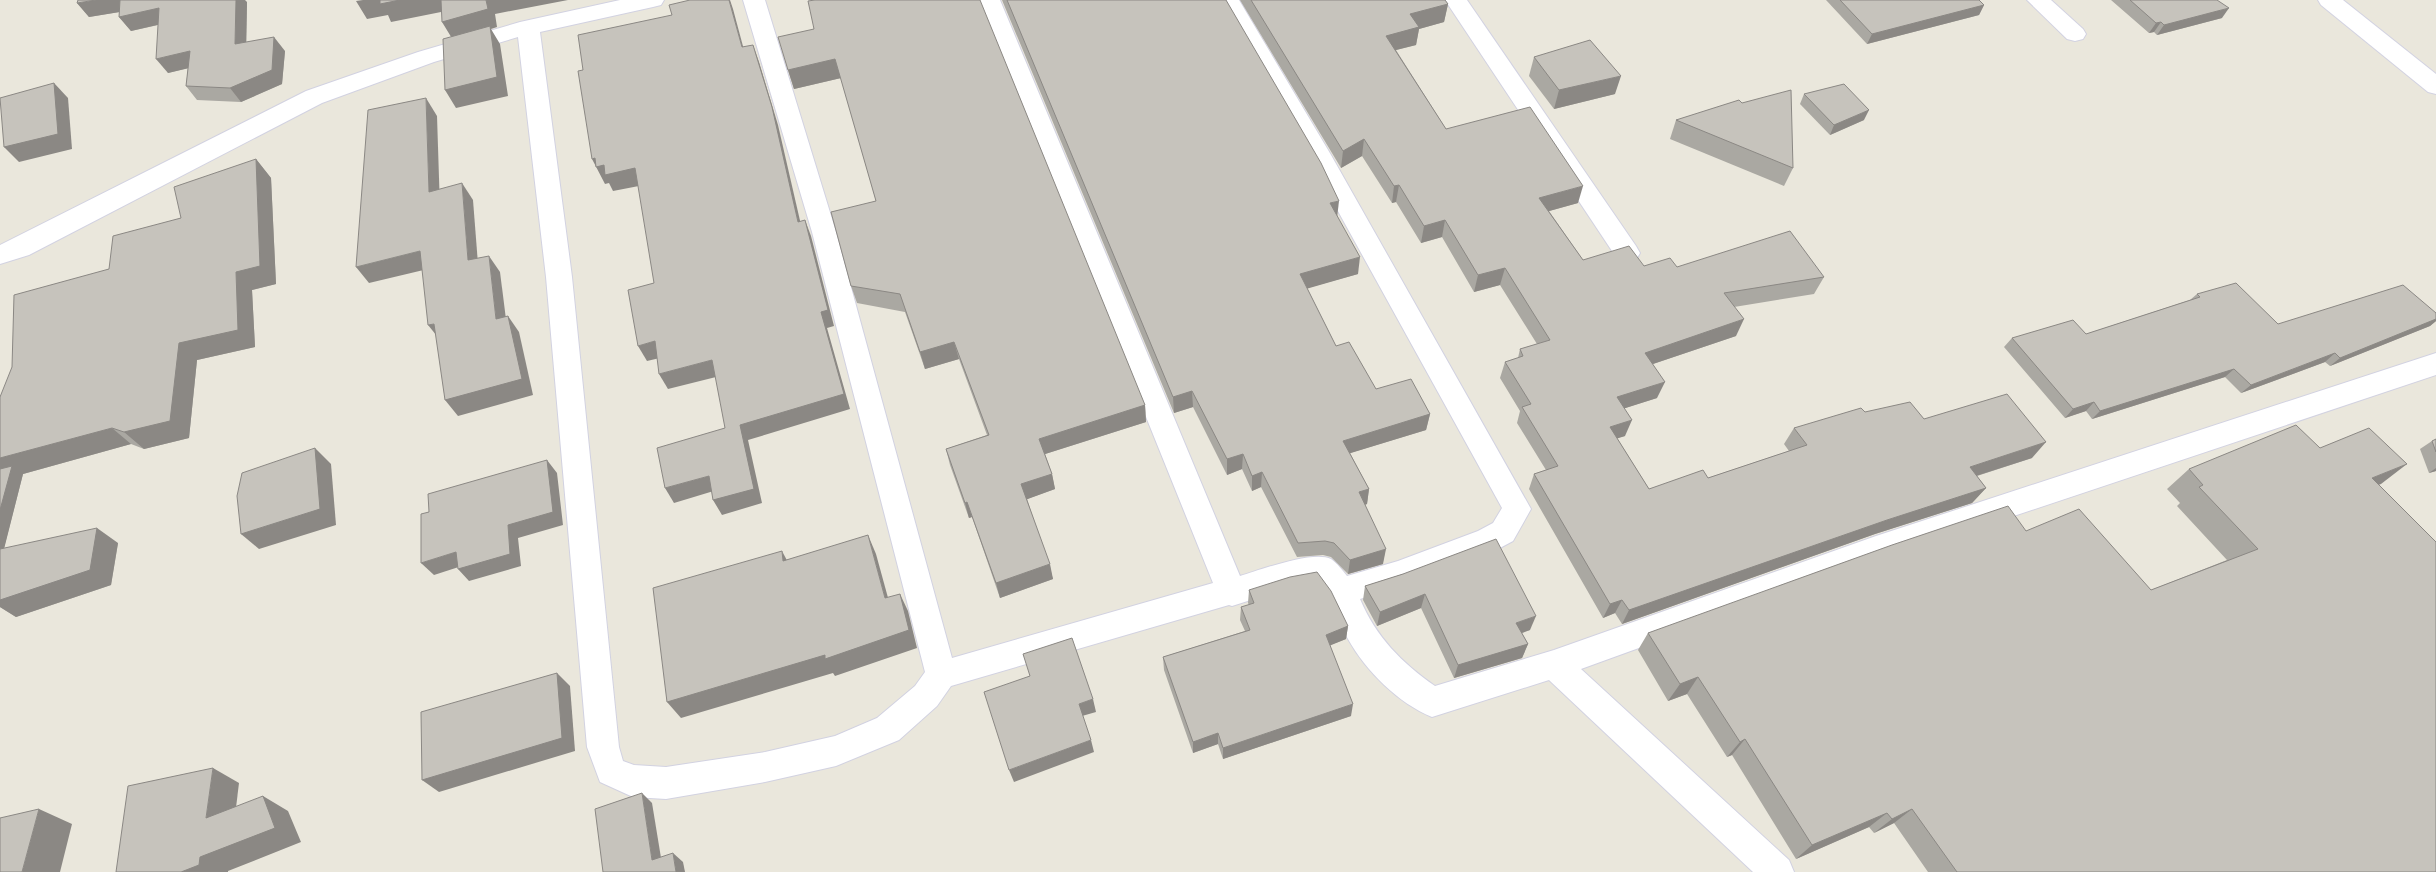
<svg xmlns="http://www.w3.org/2000/svg" width="2436" height="872" viewBox="0 0 2436 872" font-family="Arial,sans-serif">
	<rect width="100%" height="100%" fill="#eae7dc"/>
	<g fill="none" stroke-linecap="round" stroke-linejoin="round">
		<defs>
			<g id="minor">
				<path d="M620,0h44l-3,5 -8,2 -113,25 32,245 47,470 4,14 11,4 32,2 99,-15 70,-16 42,-18 38,-32 10,-14 -113,-440 -69,-232h22l71,232 116,426 261,-75 -235,-583h22l240,576c20,-6 73,-26 91,-17 6,4 12,12 16,17l51,-15 80,-30 15,-8 9,-15 -195,-353 -90,-155h22l92,155 200,354 -18,32 -15,8 -99,38 -39,12c16,38 42,64 75,87l119,-36 322,-114 560,-183v22l-560,187 -295,107 208,191 5,12h-41l-204,-192 -117,37c-34,-14 -66,-46 -84,-78 -12,-22 -14,-36 -32,-56l-28,5 -56,18 -3,-1 -278,81 -14,20 -38,34 -63,26 -71,16 -99,17 -33,-2 -33,-15 -13,-35 -41,-470 -28,-240 -84,25 -112,41 -293,152 -29,9v-19l306,-154 112,-39 102,-30z"/>
				<polygon points="1445,0 1467,0 1636,246 1640,253 1636,260 1627,262 1618,260"/>
				<polygon points="2027,0 2051,0 2083,29 2086,34 2083,39 2075,41 2067,39"/>
				<polygon points="2318,0 2343,0 2436,74 2436,94 2428,92 2321,5"/>
			</g>
		</defs>
		<!-- minor casing -->
		<use href="#minor" stroke="#d2d2e1" stroke-width="2"/>
		<!-- minor -->
		<use href="#minor" fill="#fff" fill-rule="evenodd"/>
	</g>
	<!-- wall -->
	<g fill="#aaa8a2">
		<polygon points="1002,0 1226,0 1337,216 1358,274 1307,288 1336,346 1376,389 1430,414 1426,430 1350,453 1369,489 1367,504 1365,505 1383,564 1348,574 1331,557 1323,555 1297,557 1261,487 1252,491 1242,469 1227,475 1193,407 1174,413"/>
		<polygon points="1240,0 1445,0 1448,4 1444,22 1419,29 1416,45 1396,50 1446,129 1578,203 1549,211 1583,260 1644,266 1677,267 1824,277 1814,294 1734,307 1736,336 1653,364 1657,398 1625,408 1625,436 1617,438 1649,489 1708,478 1789,451 1784,444 1794,428 1865,412 1924,419 2032,458 1977,476 1986,488 1972,503 1875,534 1622,624 1615,613 1603,618 1529,489 1534,474 1546,470 1517,423 1520,411 1500,378 1505,362 1518,358 1520,349 1537,344 1500,285 1474,292 1442,237 1421,243 1396,202 1392,203 1362,156 1341,168"/>
		<polygon points="1826,0 1979,0 1984,5 1979,15 1867,44"/>
		<polygon points="2111,0 2217,0 2222,18 2157,35 2154,32 2149,33"/>
		<polygon points="247,2 246,42 285,51 282,84 241,102 197,100 186,86 188,68 168,73 158,25 131,31 119,17 119,12 89,17 77,3"/>
		<polygon points="814,29 1145,405 1146,422 1045,454 1052,474 1055,489 1027,499 1053,579 1000,598 972,517 969,518 950,465 946,449 987,435 959,359 925,369 905,312 857,303 851,286 876,201 841,78 794,89 788,70"/>
		<polygon points="1534,57 1615,94 1554,109 1529,76"/>
		<polygon points="1804,94 1864,120 1830,135 1800,104"/>
		<polygon points="1742,103 1793,168 1784,186 1670,139 1676,120"/>
		<polygon points="256,159 271,178 276,284 252,290 255,347 197,360 189,438 144,449 131,444 23,474 4,548 118,543 111,585 16,617 0,607 0,397 109,269 181,218"/>
		<polygon points="2197,294 2278,324 2436,313 2436,321 2430,326 2330,366 2325,362 2241,393 2225,377 2092,419 2086,411 2065,418 2004,347 2012,338 2086,334 2190,300"/>
		<polygon points="2436,439 2436,471 2429,473 2420,449 2432,441"/>
		<polygon points="2320,448 2381,484 2378,484 2436,872 1928,872 1894,823 1874,833 1869,827 1796,859 1732,755 1727,757 1687,694 1668,701 1638,650 1648,633 2026,531 2151,590 2227,560 2177,506 2180,503 2167,489 2189,469"/>
		<polygon points="1403,574 1530,630 1522,633 1528,644 1522,658 1454,678 1421,608 1377,626 1363,600 1365,586"/>
		<polygon points="1249,590 1348,626 1346,639 1330,645 1351,716 1223,759 1218,744 1193,753 1164,670 1163,657 1245,631 1240,620 1241,607 1249,605 1248,603"/>
	</g>
	<!-- shaded-wall -->
	<g fill="#8b8884">
		<polygon points="96,0 124,0 132,10 89,17 77,3"/>
		<polygon points="236,0 245,0 247,2 246,59 235,44"/>
		<polygon points="363,0 445,0 451,10 391,22 388,15 367,19 356,1"/>
		<polygon points="486,0 568,0 495,14 497,27 491,29 500,44 508,96 456,108 445,90 453,40 442,22"/>
		<polygon points="729,0 730,0 733,9 748,65 742,47"/>
		<polygon points="1448,4 1444,22 1419,29 1416,45 1384,53 1386,36 1410,14"/>
		<polygon points="1984,5 1979,15 1867,44 1872,34"/>
		<polygon points="159,8 170,22 131,31 119,17"/>
		<polygon points="2229,8 2222,18 2157,35 2164,25"/>
		<polygon points="2161,22 2154,32 2149,33 2156,23"/>
		<polygon points="274,37 285,51 282,84 241,102 230,88"/>
		<polygon points="753,45 759,62 778,125 804,238 798,222"/>
		<polygon points="190,51 202,65 168,73 156,59"/>
		<polygon points="835,59 841,78 794,89 788,70"/>
		<polygon points="1621,76 1615,94 1554,109 1559,90"/>
		<polygon points="54,83 68,98 72,149 19,162 4,147"/>
		<polygon points="426,98 437,116 440,209 429,192"/>
		<polygon points="1869,110 1864,120 1830,135 1834,125"/>
		<polygon points="1364,139 1362,156 1341,168 1343,151"/>
		<polygon points="595,158 604,165 635,168 644,185 613,191 609,183 605,184 592,159"/>
		<polygon points="256,159 271,178 276,284 252,290 255,347 197,360 189,438 144,449 124,432 179,343"/>
		<polygon points="462,183 473,200 479,277 468,260"/>
		<polygon points="1399,185 1396,202 1392,203 1394,186"/>
		<polygon points="1583,186 1578,203 1535,215 1539,198"/>
		<polygon points="1339,201 1337,218 1330,203"/>
		<polygon points="805,220 811,236 834,326 827,328 850,409 748,440 762,503 722,515 713,500 740,425 821,312"/>
		<polygon points="1445,220 1442,237 1421,243 1424,226"/>
		<polygon points="420,251 432,268 369,283 356,267"/>
		<polygon points="489,256 500,272 508,335 496,319"/>
		<polygon points="1360,257 1358,274 1299,291 1300,274"/>
		<polygon points="1505,268 1500,285 1474,292 1478,275"/>
		<polygon points="508,316 519,332 533,395 458,416 445,400"/>
		<polygon points="1744,319 1736,336 1638,369 1645,353"/>
		<polygon points="2436,319 2436,321 2430,326 2330,366 2340,358"/>
		<polygon points="434,324 441,341 428,325"/>
		<polygon points="655,341 664,357 647,361 638,346"/>
		<polygon points="954,342 959,359 925,369 920,352"/>
		<polygon points="2335,353 2325,362 2241,393 2251,385"/>
		<polygon points="712,360 720,376 668,389 659,374"/>
		<polygon points="2234,369 2225,377 2092,419 2100,411"/>
		<polygon points="1665,382 1657,398 1610,413 1617,397"/>
		<polygon points="1192,391 1193,407 1174,413 1173,397"/>
		<polygon points="2094,402 2086,411 2065,418 2073,409"/>
		<polygon points="1145,405 1146,422 1042,455 1039,439"/>
		<polygon points="1430,414 1426,430 1341,456 1343,441"/>
		<polygon points="1632,420 1625,436 1603,443 1610,427"/>
		<polygon points="112,428 131,444 23,474 2,557 0,557 0,458"/>
		<polygon points="2046,442 2032,458 1957,482 1970,467"/>
		<polygon points="315,448 331,464 336,525 259,549 241,534"/>
		<polygon points="1243,454 1242,469 1227,475 1227,459"/>
		<polygon points="547,460 557,473 563,525 518,538 521,566 469,581 458,569 508,525"/>
		<polygon points="2407,464 2381,484 2346,498 2372,478"/>
		<polygon points="2436,468 2436,471 2429,473"/>
		<polygon points="1262,472 1261,487 1252,491 1252,476"/>
		<polygon points="1052,474 1055,489 1025,500 1021,484"/>
		<polygon points="709,476 717,490 674,503 665,488"/>
		<polygon points="1986,488 1972,503 1875,534 1622,624 1629,610 1887,520"/>
		<polygon points="1369,489 1367,504 1357,507 1359,492"/>
		<polygon points="967,502 972,517 969,518 965,503"/>
		<polygon points="97,528 118,543 111,585 16,617 0,607 0,600"/>
		<polygon points="868,535 876,554 893,616 885,598"/>
		<polygon points="1386,549 1383,564 1348,574 1350,560"/>
		<polygon points="782,551 792,570 783,561"/>
		<polygon points="456,552 468,564 434,575 421,563"/>
		<polygon points="1050,564 1053,579 1000,598 996,583"/>
		<polygon points="900,594 908,611 917,648 835,676 833,673 681,718 667,702"/>
		<polygon points="1425,594 1421,608 1377,626 1380,612"/>
		<polygon points="1622,600 1615,613 1603,618 1610,604"/>
		<polygon points="1536,616 1530,630 1510,637 1516,623"/>
		<polygon points="1348,626 1346,639 1324,648 1326,635"/>
		<polygon points="1528,644 1522,658 1454,678 1458,665"/>
		<polygon points="557,673 570,686 575,751 439,792 422,780"/>
		<polygon points="1698,677 1687,694 1668,701 1680,684"/>
		<polygon points="1093,699 1096,712 1082,716 1079,704"/>
		<polygon points="1353,704 1351,716 1223,759 1223,748"/>
		<polygon points="1218,733 1218,744 1193,753 1193,742"/>
		<polygon points="1745,739 1732,755 1727,757 1740,742"/>
		<polygon points="1091,740 1094,752 1014,782 1009,770"/>
		<polygon points="213,768 239,783 233,832 206,818"/>
		<polygon points="642,793 652,803 663,870 652,860"/>
		<polygon points="263,796 288,811 301,842 228,871 228,872 181,872 200,857"/>
		<polygon points="39,809 72,824 60,872 22,872"/>
		<polygon points="1912,809 1894,823 1874,833 1892,819"/>
		<polygon points="1887,813 1869,827 1796,859 1812,845"/>
		<polygon points="673,853 683,862 685,872 676,872"/>
	</g>
	<!-- building -->
	<g fill="#c6c3bc" stroke="#8b8884">
		<polygon points="78,0 96,0 77,3"/>
		<polygon points="120,0 236,0 235,44 274,37 272,70 230,88 186,86 190,51 156,59 159,8 119,17"/>
		<polygon points="380,0 400,0 380,4"/>
		<polygon points="441,0 486,0 488,9 442,22"/>
		<polygon points="690,0 729,0 742,47 753,45 772,107 798,222 805,220 828,310 821,312 844,394 740,425 754,489 713,500 709,476 665,488 657,448 725,428 712,360 659,374 655,341 638,346 628,290 654,283 635,168 605,175 604,165 596,167 595,158 592,159 578,71 583,70 578,35 672,15 669,5"/>
		<polygon points="815,0 980,0 1145,405 1039,439 1052,474 1021,484 1050,564 996,583 967,502 965,503 946,449 989,435 954,342 920,352 900,294 851,286 831,212 876,201 835,59 788,70 778,37 814,29 808,1"/>
		<polygon points="1007,0 1226,0 1321,163 1339,201 1330,203 1360,257 1300,274 1336,346 1349,342 1376,389 1411,379 1430,414 1343,441 1369,489 1359,492 1386,549 1350,560 1334,543 1325,541 1298,543 1262,472 1252,476 1243,454 1227,459 1192,391 1173,397"/>
		<polygon points="1251,0 1445,0 1448,4 1410,14 1419,27 1386,36 1446,129 1530,107 1583,186 1539,198 1583,260 1629,246 1644,266 1670,258 1677,267 1790,231 1824,277 1724,293 1744,319 1645,353 1665,382 1617,397 1632,420 1610,427 1649,489 1703,470 1708,478 1807,445 1794,428 1861,408 1865,412 1910,402 1924,419 2007,394 2046,442 1970,467 1986,488 1887,520 1629,610 1622,600 1610,604 1534,474 1558,466 1522,407 1531,404 1505,362 1523,356 1520,349 1550,340 1505,268 1478,275 1445,220 1424,226 1399,185 1394,186 1364,139 1343,151"/>
		<polygon points="1840,0 1979,0 1984,5 1872,34"/>
		<polygon points="2130,0 2217,0 2229,8 2164,25 2161,22 2156,23"/>
		<polygon points="490,26 497,77 445,90 443,39"/>
		<polygon points="1590,40 1621,76 1559,90 1534,57"/>
		<polygon points="54,83 58,134 4,147 0,98"/>
		<polygon points="1844,84 1869,110 1834,125 1804,94"/>
		<polygon points="1791,90 1793,168 1676,120 1739,100 1742,103"/>
		<polygon points="426,98 429,192 462,183 468,260 489,256 496,319 508,316 522,379 445,400 434,324 428,325 420,251 356,267 368,110"/>
		<polygon points="256,159 260,266 236,272 238,330 179,343 170,421 124,432 112,428 0,458 0,397 12,367 14,295 109,269 113,236 181,218 174,187"/>
		<polygon points="2236,283 2278,324 2403,285 2436,313 2436,319 2340,358 2335,353 2251,385 2234,369 2100,411 2094,402 2073,409 2012,338 2073,320 2086,334 2200,297 2197,294"/>
		<polygon points="2296,425 2320,448 2369,428 2407,464 2372,478 2436,542 2436,872 1957,872 1912,809 1892,819 1887,813 1812,845 1745,739 1740,742 1698,677 1680,684 1648,633 1892,545 2008,506 2026,531 2079,509 2151,590 2258,549 2199,487 2203,485 2189,469"/>
		<polygon points="2436,439 2436,452 2432,441"/>
		<polygon points="315,448 320,509 241,534 237,496 242,473"/>
		<polygon points="547,460 553,512 508,525 510,554 458,569 456,552 421,563 421,514 429,512 428,494"/>
		<polygon points="12,466 0,510 0,469"/>
		<polygon points="97,528 90,570 0,600 0,549"/>
		<polygon points="868,535 885,598 900,594 909,630 825,659 825,655 667,702 653,588 782,551 783,561"/>
		<polygon points="1496,539 1536,616 1516,623 1528,644 1458,665 1425,594 1380,612 1365,586 1403,574"/>
		<polygon points="1317,572 1331,591 1348,626 1326,635 1353,704 1223,748 1218,733 1193,742 1163,657 1250,630 1241,607 1254,603 1249,590 1290,577"/>
		<polygon points="1072,638 1093,699 1079,704 1091,740 1009,770 984,692 1030,676 1023,654"/>
		<polygon points="557,673 562,738 422,780 421,712"/>
		<polygon points="213,768 206,818 263,796 275,828 200,857 199,865 181,872 116,872 128,786"/>
		<polygon points="642,793 652,860 673,853 676,872 603,872 595,809"/>
		<polygon points="39,809 22,872 0,872 0,818"/>
	</g>
</svg>
